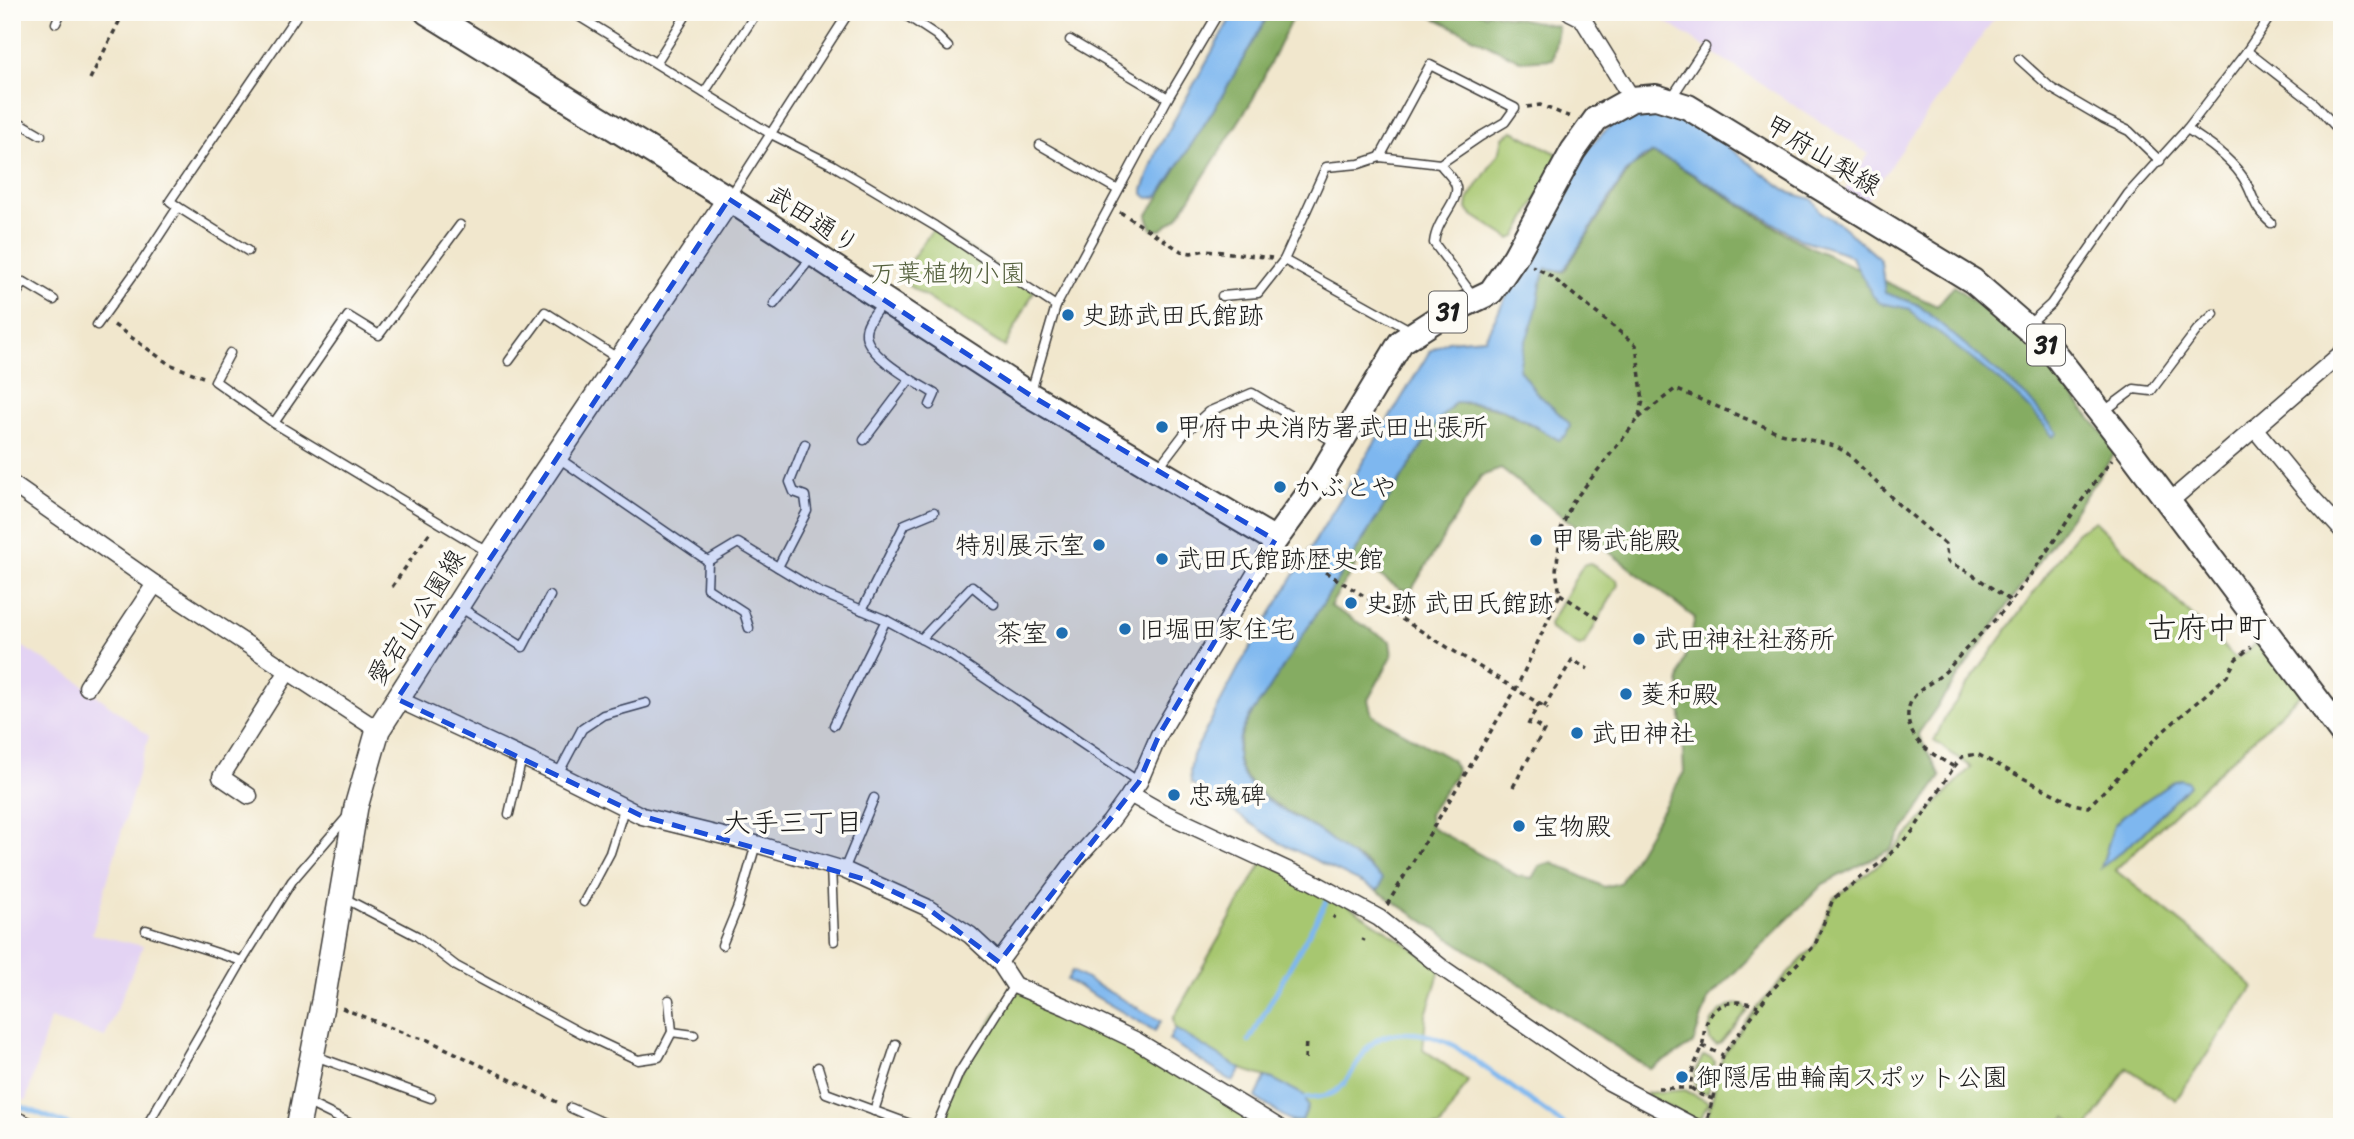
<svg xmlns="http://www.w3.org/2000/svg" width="2354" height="1139" viewBox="0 0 2354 1139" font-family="Sriracha,'Klee One',sans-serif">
	<rect width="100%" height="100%" fill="#fdfcf7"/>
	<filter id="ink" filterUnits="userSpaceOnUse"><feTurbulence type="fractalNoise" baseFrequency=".0143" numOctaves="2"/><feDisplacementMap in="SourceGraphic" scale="14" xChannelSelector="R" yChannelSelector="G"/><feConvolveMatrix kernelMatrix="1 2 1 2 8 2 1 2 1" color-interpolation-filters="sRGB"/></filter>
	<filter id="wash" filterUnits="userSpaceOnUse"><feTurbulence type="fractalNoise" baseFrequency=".00686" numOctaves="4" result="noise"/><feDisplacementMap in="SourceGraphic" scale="28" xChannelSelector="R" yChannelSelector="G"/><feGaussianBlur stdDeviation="1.57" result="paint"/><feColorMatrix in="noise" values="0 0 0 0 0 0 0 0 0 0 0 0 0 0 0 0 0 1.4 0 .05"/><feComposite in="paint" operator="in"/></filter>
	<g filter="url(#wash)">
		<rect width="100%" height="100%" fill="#f1e7cd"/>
		<!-- built -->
		<g fill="#e3d3f3">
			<polygon points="1651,12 1999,12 1859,211 1839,199 1869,154"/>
			<polygon points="12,640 81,683 149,736 92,934 143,946 105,1037 50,1019 26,1101 12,1095"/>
		</g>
		<!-- green -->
		<g fill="#a7c76f" stroke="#627246" stroke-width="2">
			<polygon points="1513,131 1556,153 1559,158 1516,237 1510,239 1471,214 1467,209 1468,200 1500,151 1503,137"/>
			<polygon points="935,226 1034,291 1005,347 898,279"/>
			<polygon points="2095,521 2236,659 2267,635 2307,688 2115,870 2198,936 2253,987 2176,1100 2127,1068 2088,1127 2077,1127 2066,1117 2059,1127 1705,1127 1723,1055 1758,1006 1815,945 1833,899 1884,860 1971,767 1934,741 1947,714 2078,531"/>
			<polygon points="1589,563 1617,580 1618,585 1584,645 1579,646 1550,629 1549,624 1583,565"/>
			<polygon points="1263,861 1311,881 1441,967 1426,1015 1423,1049 1468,1081 1440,1127 1290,1127 1291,1121 1295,1122 1273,1079 1241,1069 1175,1029 1173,1019"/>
			<polygon points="1014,985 1066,1007 1278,1127 936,1127 959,1073"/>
			<path d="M1737,1004l7,1 4,6 -27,32 -4,2 -7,-4c-5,-19 10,-32 27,-37z"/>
			<path d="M1703,1056l8,2 4,4 -7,31 -9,-1c-8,-12 -3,-23 4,-36z"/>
			<polygon points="1685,1090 1708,1102 1708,1105 1700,1118 1694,1120 1649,1097 1646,1093"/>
		</g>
		<!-- forest -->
		<g fill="#85ac62" stroke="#50643f" stroke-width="2" fill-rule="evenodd">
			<polygon points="1270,12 1295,12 1253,99 1178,217 1161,230 1152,229 1147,216 1219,101"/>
			<polygon points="1423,12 1477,12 1486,15 1488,12 1558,26 1553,59 1520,61"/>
			<path d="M1653,154l19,8 126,79 139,65 17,-20 79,62 84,102 -199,284 23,43 -51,73 -67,34 -115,115 -15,45 -43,25 -274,-179 4,-2c-4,-7 -7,-19 -13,-24 -5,-5 -13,-7 -19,-10 -11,-8 -19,-17 -30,-24 -61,-37 -113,-58 -54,-133l173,-275 18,-19c50,0 63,16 104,37l7,-5 3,-12 -34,-32 -16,-22c3,-24 10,-36 17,-58 4,-14 3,-29 10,-43l18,4 67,-105zM1501,469l194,149 -16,62 5,92 -64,111 -16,4 -52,-25 -13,4 -7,12 -14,-2 -88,-50 -1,-12 28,-42 -5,-12 -80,-45 -4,-15 24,-44 -2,-15 -60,-35 28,-45 43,29 11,-1 69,-113z"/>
		</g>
		<!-- water -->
		<g fill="#7eb7ef" stroke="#4d6a86" stroke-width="2">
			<polygon points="1234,12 1270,12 1219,101 1160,194 1155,197 1149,198 1143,194 1143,190 1157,151"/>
			<path d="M1641,110l31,4 29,13 89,66 22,6 9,13 19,12 38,33 3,5 4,31 32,11 110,93 31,36 -5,4c-30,-44 -78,-73 -119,-108l-14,-8 -10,-12 -30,-6 -7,-7 -21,-38 -7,-5 -45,-14 -127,-77 -21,-9 -9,4 -16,14 -64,100 -17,-3c-7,13 -6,28 -10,43 -6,22 -14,34 -17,58l16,22 34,32 1,3 -4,9 -7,5c-41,-22 -53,-38 -104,-38l-18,20 -173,275c-15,18 -33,45 -25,69 8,28 54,50 78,64 11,6 20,16 30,23 15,10 21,12 35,26l-2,9 -4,2 -96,-47 -89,-60 -1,-12 3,-16 48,-92 189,-312 18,-10 37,-3 32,-63 8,-4 62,-122 29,-29z"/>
			<polygon points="2180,779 2187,781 2189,785 2140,836 2101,868 2114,825 2124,815 2173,782"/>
			<polygon points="1072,971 1161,1021 1155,1031 1067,980"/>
			<polygon points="1175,1029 1241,1069 1233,1082 1169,1040"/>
			<polygon points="1265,1078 1273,1079 1304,1095 1308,1107 1302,1121 1291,1121 1257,1099 1256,1097"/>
		</g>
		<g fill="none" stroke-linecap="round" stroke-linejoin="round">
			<!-- stream -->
			<g stroke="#7eb7ef" stroke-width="5">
				<polyline points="1249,1041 1326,902"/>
				<path d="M1306,1098c8,-1 20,-1 27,-5 14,-8 23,-29 33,-43 19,-26 64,-18 89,-4l112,81"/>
				<polyline points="12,1103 74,1127"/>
			</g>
		</g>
	</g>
	<g filter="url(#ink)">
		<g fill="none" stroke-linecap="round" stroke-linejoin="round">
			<defs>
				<g id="service">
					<polyline points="572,12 771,134 831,164 935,226 1056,306"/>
					<polyline points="901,12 936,35 948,47"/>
					<polyline points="56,23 61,12"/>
					<polyline points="1070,40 1168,98"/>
					<polyline points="2247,51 2315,104 2336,127"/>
					<polyline points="2019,59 2051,88 2104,119 2129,131 2160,161"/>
					<polyline points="656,63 688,12"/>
					<polyline points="704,93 757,12"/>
					<polyline points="1672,97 1705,47"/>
					<polyline points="12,118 41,135"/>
					<path d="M2187,129c20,13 41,27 55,47 13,19 9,30 29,47"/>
					<polyline points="1040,145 1118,190"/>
					<path d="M1380,157l50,-92 85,43 -10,14 -24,14 -41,28c5,7 15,15 16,23 3,15 -20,33 -22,56l40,54"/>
					<polyline points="730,197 849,12"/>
					<polyline points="178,207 248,251"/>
					<polyline points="460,225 379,335 348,316 274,423 488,552"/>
					<polyline points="1284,260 1410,330"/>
					<polyline points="1222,296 1258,293 1284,260 1326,167 1359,164 1380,157 1440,164"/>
					<polyline points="12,301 24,282 54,300"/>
					<path d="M882,303c-5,8 -16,19 -16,29 -2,23 51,51 69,62l-5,11"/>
					<polyline points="774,304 812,257"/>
					<polyline points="97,325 136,271 178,207 170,201 299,12"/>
					<polyline points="2027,326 2051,304 2128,194 2187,129 2247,51 2273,12"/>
					<polyline points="230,353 215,381 274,423"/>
					<polyline points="509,361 545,312 619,359"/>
					<polyline points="1031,392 1056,306 1168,98 1219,12"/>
					<polyline points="2103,412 2134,389 2151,391 2197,330 2214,314"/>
					<polyline points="864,440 910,379"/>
					<polyline points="557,457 708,561 738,543 819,592 886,620 949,654 1139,782"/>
					<polyline points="1158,468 1184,434 1208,412 1252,393 1336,443"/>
					<polyline points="708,561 707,588 744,612 749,628"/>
					<polyline points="778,567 807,511 805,496 794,492 790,482 805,444"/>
					<polyline points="458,606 523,647 550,596"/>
					<polyline points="862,610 905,524 934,512"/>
					<polyline points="921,639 972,586 994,604"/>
					<polyline points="834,725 886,620"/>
					<polyline points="558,774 582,729 603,715 646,703"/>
					<polyline points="509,814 522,757"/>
					<polyline points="831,866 834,941"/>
					<polyline points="844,870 874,798"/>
					<polyline points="344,898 417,936 456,966 581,1033 638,1060 659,1057 672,1032 694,1035"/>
					<polyline points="584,902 610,853 624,809"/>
					<polyline points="146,930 242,961"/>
					<polyline points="722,945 738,906 756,844"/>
					<polyline points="669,1000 672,1032"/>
					<polyline points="2338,1053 2342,1056"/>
					<polyline points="315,1056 431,1098"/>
					<polyline points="818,1067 826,1093 918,1127"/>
					<polyline points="306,1102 357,1127"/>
					<polyline points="571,1108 613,1127"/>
					<polyline points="874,1111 896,1044"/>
					<polyline points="12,1114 41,1127"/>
					<polyline points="146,1127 242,961 292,881 347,817"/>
					<polyline points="936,1127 959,1073 1014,985"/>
					<polyline points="2336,1127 2342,1121"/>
				</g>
				<g id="minor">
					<polyline points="1570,12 1582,18 1632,99"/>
					<polyline points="2254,428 2305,490 2342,530"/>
					<polyline points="12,484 155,584 378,730"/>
					<polyline points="2168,503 2342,353"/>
					<polyline points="87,687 155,584"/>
					<polyline points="397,699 558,774 642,816 756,844 844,870 926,907 970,935 999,962 1014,985 1066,1007 1137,1041 1278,1127"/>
					<polyline points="1130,794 1160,811 1311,881 1379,918 1441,967 1609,1082 1695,1127"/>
					<polyline points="249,796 221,777 288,671"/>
					<polyline points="999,962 1073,863 1110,822 1139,782 1159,735 1275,540"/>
				</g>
				<polyline id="secondary" points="298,1127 323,1001 356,807 378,730 491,553 729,199"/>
				<polyline id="primary" points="427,12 729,199 1030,395 1275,540 1315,485 1401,342 1443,315 1491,292 1515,257 1573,151 1596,119 1632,99 1656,97 1688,107 1973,281 2049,347 2125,444 2342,733"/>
			</defs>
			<!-- service casing -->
			<use href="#service" stroke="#3c3a37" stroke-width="11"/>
			<!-- minor casing -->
			<use href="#minor" stroke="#3c3a37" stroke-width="19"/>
			<!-- secondary casing -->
			<use href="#secondary" stroke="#3c3a37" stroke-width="26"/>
			<!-- primary casing -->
			<use href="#primary" stroke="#3c3a37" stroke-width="28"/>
			<!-- path -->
			<g stroke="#3c3a37" stroke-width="3.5" stroke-dasharray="5 5" stroke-linecap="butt">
				<polyline points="90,79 124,12"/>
				<polyline points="1527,107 1540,105 1573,118"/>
				<polyline points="1120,212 1181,251 1191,253 1206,250 1272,258"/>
				<polyline points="114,325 169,364 203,377"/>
				<polyline points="1639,418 1675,389 1780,433 1835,446 1847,453 1898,504 1945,544 1948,562 1970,573 2011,601"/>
				<polyline points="1291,551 1548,709"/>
				<polyline points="392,587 430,532"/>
				<polyline points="1560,594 1600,620"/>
				<polyline points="1544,707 1572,660 1588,669"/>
				<polyline points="1528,725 1539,703"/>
				<polyline points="1954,767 1962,757 1977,754 2073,804 2088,807 2159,735 2227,676 2236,659 2251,647"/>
				<polyline points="1513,787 1544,730 1530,721"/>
				<polyline points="1387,905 1516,689 1560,594 1556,571 1561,529 1572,503 1638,419 1643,401 1636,345 1548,274 1532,266"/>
				<polyline points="1333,916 1335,918"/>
				<polyline points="1363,941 1364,939"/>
				<polyline points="342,1008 411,1036 428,1040 559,1103"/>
				<polyline points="1702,1046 1723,1055"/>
				<polyline points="1305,1059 1306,1039"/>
				<polyline points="1658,1088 1691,1088"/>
				<path d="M1713,1099l-12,-4 -10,-7c-1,-16 4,-24 10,-38 3,-7 2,-14 4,-22 7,-27 30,-30 53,-22"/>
				<path d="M1708,1118l15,-63 46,-62 46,-48 18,-46 51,-39 29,-29 41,-64c-18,-11 -44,-24 -46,-49 -2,-26 23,-33 38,-47 7,-7 12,-14 18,-20 16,-17 34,-33 48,-51 35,-46 64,-95 100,-140"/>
			</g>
			<!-- service -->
			<use href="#service" stroke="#fff" stroke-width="8"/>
			<!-- minor -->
			<use href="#minor" stroke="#fff" stroke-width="16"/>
			<!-- secondary -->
			<use href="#secondary" stroke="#fff" stroke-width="23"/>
			<!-- primary -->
			<use href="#primary" stroke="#fff" stroke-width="24"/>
		</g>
	</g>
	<!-- marked area -->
	<path fill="#1d4ed8" fill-opacity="0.2" stroke="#1d4ed8" stroke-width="5" stroke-dasharray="14 9" stroke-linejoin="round" d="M729,199l301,196 245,145 -116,195 -20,47 -140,180 -73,-55 -55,-26 -229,-65 -245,-117z"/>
	<!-- markers -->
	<g fill="#1f6fb2" stroke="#fdfcf7" stroke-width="2.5">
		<circle cx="1068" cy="315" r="7"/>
		<circle cx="1162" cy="427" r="7"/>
		<circle cx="1280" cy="487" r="7"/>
		<circle cx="1536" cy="540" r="7"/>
		<circle cx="1099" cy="545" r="7"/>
		<circle cx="1162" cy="559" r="7"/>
		<circle cx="1351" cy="603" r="7"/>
		<circle cx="1125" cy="629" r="7"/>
		<circle cx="1062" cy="633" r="7"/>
		<circle cx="1639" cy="639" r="7"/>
		<circle cx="1626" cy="694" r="7"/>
		<circle cx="1577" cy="733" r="7"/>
		<circle cx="1174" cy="795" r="7"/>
		<circle cx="1519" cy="826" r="7"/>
		<circle cx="1682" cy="1077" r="7"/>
	</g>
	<g text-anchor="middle" stroke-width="7" stroke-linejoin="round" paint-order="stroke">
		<!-- shield labels -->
		<g fill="#fdfcf7" stroke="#605f5e" stroke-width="2">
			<rect x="1429" y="291.5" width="38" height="41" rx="5"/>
			<rect x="2027" y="324.5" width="38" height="41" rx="5"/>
		</g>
		<g font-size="24" font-weight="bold" fill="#1c1c1c">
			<text x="1448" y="320">31</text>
			<text x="2046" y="353">31</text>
		</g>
		<!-- street labels -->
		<g font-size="26" fill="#1c1c1c" stroke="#fdfcf7">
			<text transform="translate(1823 155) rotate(31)" y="9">甲府山梨線</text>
			<text transform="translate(813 219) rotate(33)" y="9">武田通り</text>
			<text transform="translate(416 617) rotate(-57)" y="9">愛宕山公園線</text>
		</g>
		<!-- park labels -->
		<g font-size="26" fill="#54603d" stroke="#fdfcf7">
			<text x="948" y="282">万葉植物小園</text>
		</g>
		<!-- poi labels -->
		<g font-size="26" fill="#1c1c1c" stroke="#fdfcf7" text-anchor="start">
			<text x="1082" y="324">史跡武田氏館跡</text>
			<text x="1176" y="436">甲府中央消防署武田出張所</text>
			<text x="1294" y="496">かぶとや</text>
			<text x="1550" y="549">甲陽武能殿</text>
			<text x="1085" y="554" text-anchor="end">特別展示室</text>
			<text x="1176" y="568">武田氏館跡歴史館</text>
			<text x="1365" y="612">史跡 武田氏館跡</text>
			<text x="1139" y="638">旧堀田家住宅</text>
			<text x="1048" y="642" text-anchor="end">茶室</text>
			<text x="1653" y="648">武田神社社務所</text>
			<text x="1640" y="703">菱和殿</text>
			<text x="1591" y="742">武田神社</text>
			<text x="1188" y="804">忠魂碑</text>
			<text x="1533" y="835">宝物殿</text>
			<text x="1696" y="1086">御隠居曲輪南スポット公園</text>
		</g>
		<!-- neighbourhood labels -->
		<g font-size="28" fill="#1c1c1c" stroke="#fdfcf7">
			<text x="793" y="832">大手三丁目</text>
		</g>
		<!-- quarter labels -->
		<g font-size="30" fill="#1c1c1c" stroke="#fdfcf7">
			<text x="2207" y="638">古府中町</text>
		</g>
	</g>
	<!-- margin -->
	<rect width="2354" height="1139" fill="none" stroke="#fdfcf7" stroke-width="42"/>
</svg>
